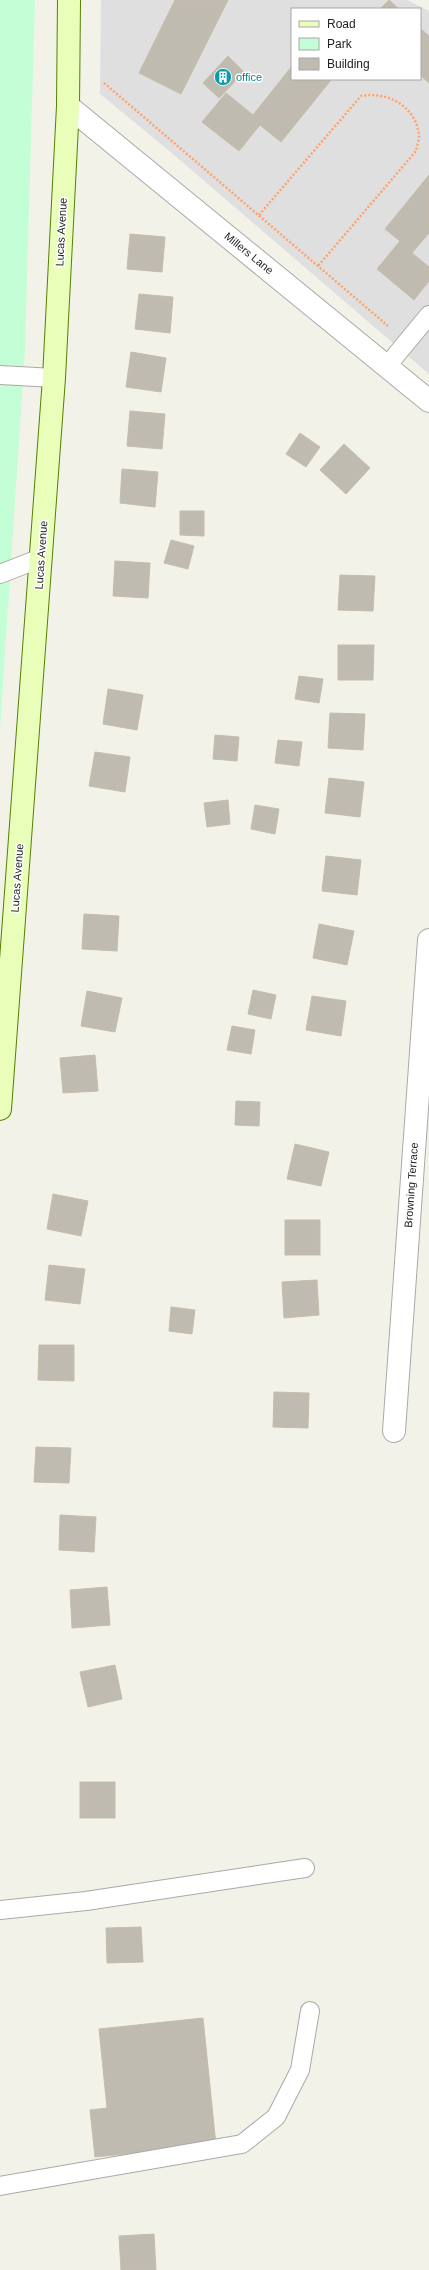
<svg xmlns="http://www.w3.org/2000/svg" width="429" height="2270" viewBox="0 0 429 2270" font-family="Arial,sans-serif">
	<rect width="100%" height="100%" fill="#f3f2e8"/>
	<!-- residential -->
	<path fill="#e0dfdf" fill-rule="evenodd" d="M101,0h306l22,11v363l-262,-225 -67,-55zM292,9h128v70h-128z"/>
	<!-- park -->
	<polygon fill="#c3fed7" points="0,0 35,0 25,351 0,729"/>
	<!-- building -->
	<g fill="#c0bbb0" stroke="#c6bda9">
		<polygon points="175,0 228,0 181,94 139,73"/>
		<polygon points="389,0 399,9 380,9"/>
		<polygon points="420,28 429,36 429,83 420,75"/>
		<polygon points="228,56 244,72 219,98 203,83"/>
		<polygon points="292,66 292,79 331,80 281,142 260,125 239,151 202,122 226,93 253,115"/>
		<polygon points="429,175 429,233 412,253 429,267 429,281 414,300 377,269 400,241 385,229"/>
		<polygon points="130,234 165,237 162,272 127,269"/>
		<polygon points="139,294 173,297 170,333 135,329"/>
		<polygon points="131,352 166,358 161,392 126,387"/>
		<polygon points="130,411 165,414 162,449 127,446"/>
		<polygon points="300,433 320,447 306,467 286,454"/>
		<polygon points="344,444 370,468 346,494 320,470"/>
		<polygon points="122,469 158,472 155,507 120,503"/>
		<polygon points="180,511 204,511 204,536 180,535"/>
		<polygon points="171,540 194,546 188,569 164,563"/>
		<polygon points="115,561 150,563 148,598 113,596"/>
		<polygon points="340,575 375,576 373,611 338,610"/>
		<polygon points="338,645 374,645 373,680 338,680"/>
		<polygon points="299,676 323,679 319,703 295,699"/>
		<polygon points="108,689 143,695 137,730 103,724"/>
		<polygon points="330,713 365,714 363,750 328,748"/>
		<polygon points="215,735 239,737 237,761 213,759"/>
		<polygon points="278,740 302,742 299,766 275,763"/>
		<polygon points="95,752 130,757 125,792 89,786"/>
		<polygon points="329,778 364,782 360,817 325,813"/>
		<polygon points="228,800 230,824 207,827 204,803"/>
		<polygon points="255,805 279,809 275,834 251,829"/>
		<polygon points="326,856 361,860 357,895 322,891"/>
		<polygon points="84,914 119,916 117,951 82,949"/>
		<polygon points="319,924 354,931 347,965 313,958"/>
		<polygon points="253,990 276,995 271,1019 248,1014"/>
		<polygon points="87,991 122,998 115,1032 81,1026"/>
		<polygon points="312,996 346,1001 341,1036 306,1030"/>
		<polygon points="232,1026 255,1030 251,1054 227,1050"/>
		<polygon points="95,1055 98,1091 63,1093 60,1058"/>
		<polygon points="236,1101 260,1102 259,1126 235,1125"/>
		<polygon points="295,1144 329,1152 321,1186 287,1179"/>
		<polygon points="53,1194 88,1201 81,1236 47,1229"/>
		<rect x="285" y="1220" width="35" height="35"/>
		<polygon points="49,1265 85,1269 80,1304 45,1300"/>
		<polygon points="317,1280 319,1315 284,1318 282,1282"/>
		<polygon points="171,1307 195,1310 192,1334 169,1331"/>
		<polygon points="39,1345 74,1345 74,1381 38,1380"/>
		<polygon points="274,1392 309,1393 308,1428 273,1427"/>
		<polygon points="36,1447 71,1448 69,1483 34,1482"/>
		<polygon points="60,1515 96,1517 94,1552 59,1550"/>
		<polygon points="107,1587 110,1625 72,1628 70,1590"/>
		<polygon points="115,1665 122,1699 88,1707 80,1672"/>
		<rect x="80" y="1782" width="35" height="36"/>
		<polygon points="141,1927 143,1962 107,1963 106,1928"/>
		<polygon points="203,2018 216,2145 95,2157 90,2110 107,2108 99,2029"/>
		<polygon points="154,2234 156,2270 121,2270 119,2236"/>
	</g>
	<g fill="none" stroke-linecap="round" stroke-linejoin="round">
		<defs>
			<g id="lane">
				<polyline points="387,366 429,315"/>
				<polyline points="0,375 54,378"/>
				<polyline points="0,574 41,558"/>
				<polyline points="0,1910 86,1901 305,1868"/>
				<polyline points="0,2186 242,2144 276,2117 300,2070 310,2011"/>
			</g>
			<g id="street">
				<polyline points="68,106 429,401"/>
				<polyline points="394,1431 429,940"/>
			</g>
			<polyline id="secondary" points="0,1109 54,378 68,106 69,0"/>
		</defs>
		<!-- lane casing -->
		<use href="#lane" stroke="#a9a9a9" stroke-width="20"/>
		<!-- street casing -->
		<use href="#street" stroke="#a9a9a9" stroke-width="24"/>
		<!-- secondary casing -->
		<use href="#secondary" stroke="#528100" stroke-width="24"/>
		<!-- path -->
		<g stroke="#ffa26c" stroke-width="2.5" stroke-dasharray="2 2" stroke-linecap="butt">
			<polyline points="104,83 388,326"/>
			<path d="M259,215l102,-119c26,-5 55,10 58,39 0,5 -2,11 -3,16l-98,115"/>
		</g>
		<!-- lane -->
		<use href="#lane" stroke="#fff" stroke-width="18"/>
		<!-- street -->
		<use href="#street" stroke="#fff" stroke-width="22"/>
		<!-- secondary -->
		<use href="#secondary" stroke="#e9ffb9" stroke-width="22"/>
	</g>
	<!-- icons -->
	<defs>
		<symbol id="building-disc" viewBox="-11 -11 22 22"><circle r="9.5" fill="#0f9aa8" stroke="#fff"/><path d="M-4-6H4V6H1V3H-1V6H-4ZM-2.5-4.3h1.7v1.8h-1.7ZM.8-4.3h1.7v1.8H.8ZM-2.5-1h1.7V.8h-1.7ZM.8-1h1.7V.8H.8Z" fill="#fff"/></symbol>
	</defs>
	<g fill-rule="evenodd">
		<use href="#building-disc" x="213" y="67" width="20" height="20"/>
	</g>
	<g text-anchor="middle" stroke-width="3" stroke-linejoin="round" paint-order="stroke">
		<!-- culture labels -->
		<g font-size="11" fill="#0d838f" stroke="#fff" text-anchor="start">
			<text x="236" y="81">office</text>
		</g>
		<!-- street labels -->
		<g font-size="11" fill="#222" stroke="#fff">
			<text transform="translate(61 232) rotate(-87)" y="4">Lucas Avenue</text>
			<text transform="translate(249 253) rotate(39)" y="4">Millers Lane</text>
			<text transform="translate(41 555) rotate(-86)" y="4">Lucas Avenue</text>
			<text transform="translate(17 878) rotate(-86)" y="4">Lucas Avenue</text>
			<text transform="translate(411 1185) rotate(-86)" y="4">Browning Terrace</text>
		</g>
	</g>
	<!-- legend -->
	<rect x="291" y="8" width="130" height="72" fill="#ffffff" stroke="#a7a7a7"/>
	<rect x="299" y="21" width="20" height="6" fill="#e9ffb9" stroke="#a7a7a7"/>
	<text x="327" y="28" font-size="12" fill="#222222">Road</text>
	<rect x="299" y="38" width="20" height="12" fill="#c3fed7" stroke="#a7a7a7"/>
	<text x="327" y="48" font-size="12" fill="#222222">Park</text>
	<rect x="299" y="58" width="20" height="12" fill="#c0bbb0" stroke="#a7a7a7"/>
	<text x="327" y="68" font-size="12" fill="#222222">Building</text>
</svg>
